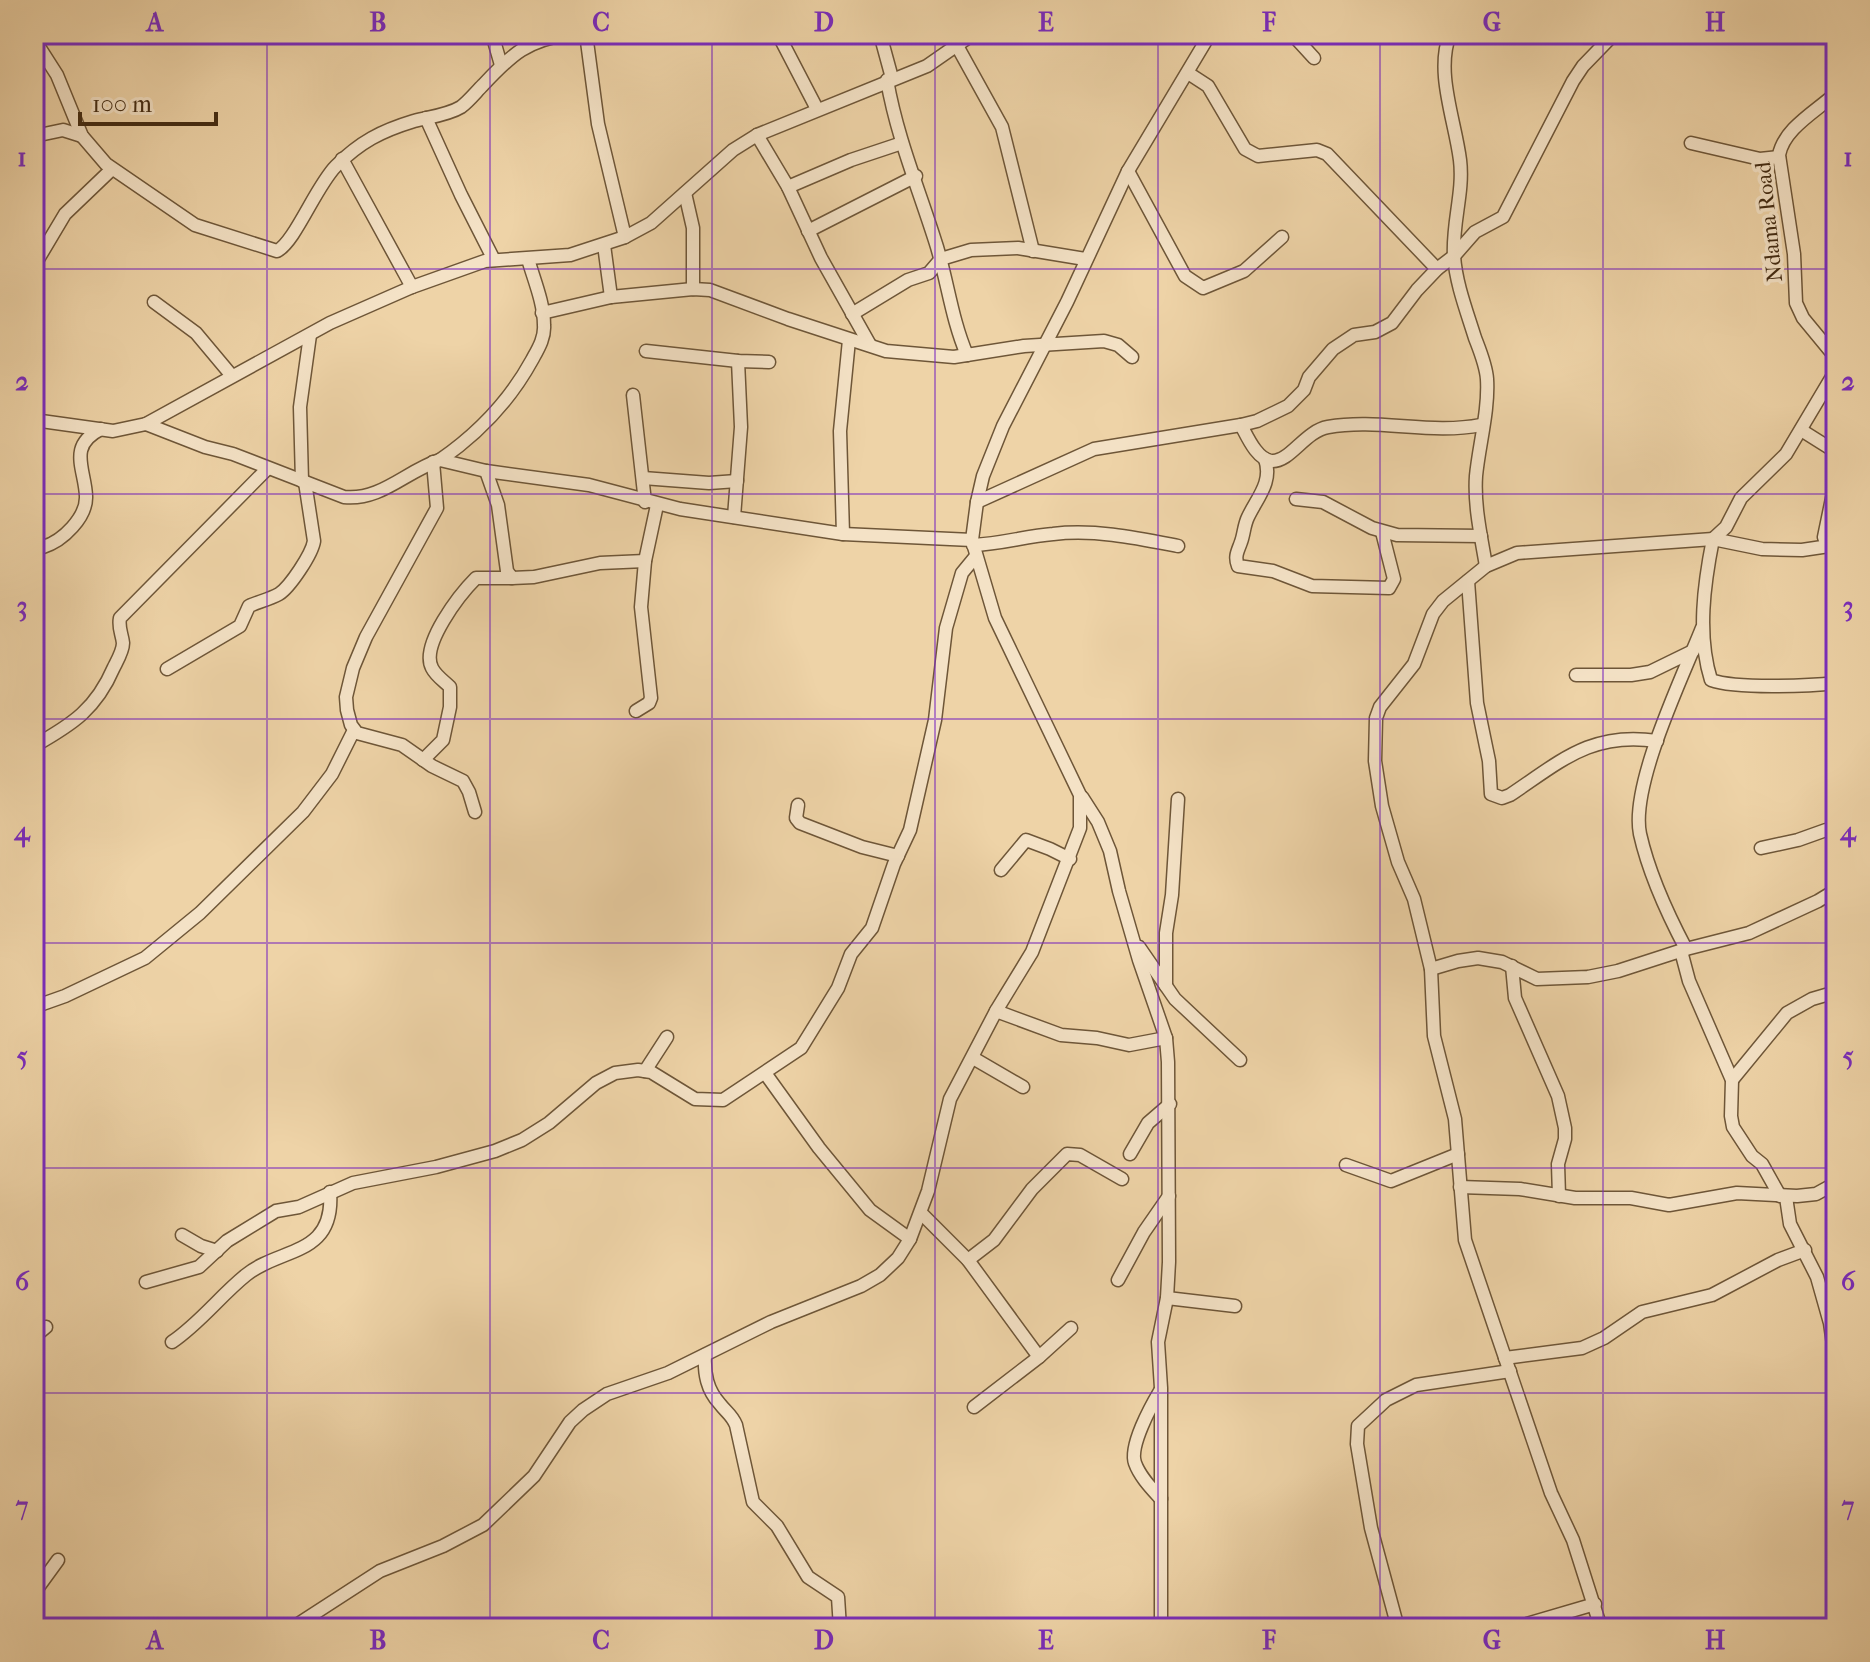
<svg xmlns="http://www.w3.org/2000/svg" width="1870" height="1662" viewBox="0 0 1870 1662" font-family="'IM FELL French Canon',serif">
	<rect width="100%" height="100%" fill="#eed3a7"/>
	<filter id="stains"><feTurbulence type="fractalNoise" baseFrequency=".0025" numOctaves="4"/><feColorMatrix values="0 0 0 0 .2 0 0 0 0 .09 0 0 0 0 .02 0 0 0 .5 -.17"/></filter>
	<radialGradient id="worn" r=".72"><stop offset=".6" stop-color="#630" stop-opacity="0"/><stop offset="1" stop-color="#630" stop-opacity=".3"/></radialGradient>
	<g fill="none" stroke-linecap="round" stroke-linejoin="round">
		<defs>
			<g id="minor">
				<polyline points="492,34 501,65"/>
				<polyline points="586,34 598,124 625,237"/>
				<polyline points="778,34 817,109"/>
				<polyline points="880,34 892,78"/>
				<polyline points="1292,34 1314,58"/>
				<path d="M1450,34c-15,38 5,86 10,126 4,32 -8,63 -6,96 2,28 13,56 21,82 5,13 11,27 12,41 2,31 -8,66 -11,97 -2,30 5,60 10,90"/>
				<polyline points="1826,34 1836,44"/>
				<path d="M34,39l23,36 25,61 24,28 89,61 82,26c18,-9 39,-65 59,-85 24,-24 45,-35 78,-45 15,-4 34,-6 47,-14 8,-6 15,-15 22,-22 29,-31 44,-45 87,-51"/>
				<polyline points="956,44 1002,127 1033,251"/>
				<polyline points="1188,73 1208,86 1245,149 1258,156 1317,150 1327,154 1437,269"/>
				<path d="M887,80c10,58 33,112 50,167 11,37 15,73 30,108"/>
				<path d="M1836,93c-19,18 -52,35 -57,62l15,99 2,49 7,15 33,40"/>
				<polyline points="426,118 461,195 494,260"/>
				<polyline points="34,132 44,134 63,130 82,136"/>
				<polyline points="757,135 788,187 821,258 870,345"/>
				<polyline points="1691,143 1760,159 1779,157"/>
				<polyline points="342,159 412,287"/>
				<polyline points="1128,171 1185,276 1203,288 1244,271 1282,237"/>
				<polyline points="788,187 851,160 902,143"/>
				<polyline points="685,193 693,228 693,289"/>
				<polyline points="808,231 916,176"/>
				<polyline points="604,245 611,297"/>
				<polyline points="34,266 65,214 112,169"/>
				<polyline points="154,302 196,333 232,376"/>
				<polyline points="542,313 611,297 693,289 710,290 788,319 886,351 954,357 1024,346 1104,341 1118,345 1132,357"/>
				<polyline points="852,314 908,280 929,273 941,259 971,250 1018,248 1085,259"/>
				<polyline points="646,351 738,361 769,362"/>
				<polyline points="633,395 645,502"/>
				<path d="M34,420l79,11 33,-7 59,23 28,7 111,43c37,4 62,-26 96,-37l46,11 103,14 91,24 163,25 129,6"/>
				<polyline points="146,424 330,323 412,287 485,261 570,255 625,237 651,223 733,150 757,135 927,66 973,34"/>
				<path d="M1241,425c6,11 16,35 31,36 18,1 33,-30 56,-34 51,-9 102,8 153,-2"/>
				<polyline points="1801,430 1836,452"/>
				<path d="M1265,459c8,23 -8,39 -17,58 -4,8 -4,17 -7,25 -3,9 -7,14 -3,24l35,5 39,15 77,2 5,-9 -12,-47"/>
				<path d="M440,460c39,-27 69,-58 92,-100 6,-11 13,-22 12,-35 0,-22 -10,-45 -16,-66"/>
				<polyline points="433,462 437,508 366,637 353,668 346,697 347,710 351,725 357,733 402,745 432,766 463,781 469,792 475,812"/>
				<polyline points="486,471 498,505 507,571 512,578 534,577 600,563 645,561"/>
				<polyline points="643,478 709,483 737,481"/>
				<polyline points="302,481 300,407 310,335"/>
				<polyline points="1296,499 1323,502 1372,528 1397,535 1481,536"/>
				<polyline points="977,502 1094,449 1241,425 1257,421 1288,406 1304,390 1309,377 1333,349 1354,335 1375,332 1392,323 1417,290 1437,269 1454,256 1475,232 1503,217 1573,81 1583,66 1614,34"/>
				<polyline points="734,517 741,427 738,361"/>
				<polyline points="843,534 840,431 849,340"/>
				<path d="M1713,539c-9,45 -16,96 -2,141 24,9 98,6 125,3"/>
				<polyline points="1713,539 1726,527 1741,498 1786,454 1836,370"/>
				<path d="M34,542l9,5c20,-6 44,-30 43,-51 -1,-27 -19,-50 15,-67"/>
				<path d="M973,545c28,-1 53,-9 80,-11 42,-5 84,4 125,12"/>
				<polyline points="1836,549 1826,543 1824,537 1836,479"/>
				<path d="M1468,581l9,122 12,58 2,33 11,4 8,-3c51,-34 82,-64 147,-54"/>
				<path d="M167,669l73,-43 9,-20c9,-4 21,-7 30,-12 11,-7 33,-40 35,-53l-9,-59"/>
				<polyline points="1576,675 1631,675 1650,672 1693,651"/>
				<polyline points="636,711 649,703 651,698 641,607 645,561 657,505"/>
				<path d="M34,746c39,-22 62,-37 80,-79 3,-6 9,-16 9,-24 -1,-9 -5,-15 -3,-25l147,-149"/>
				<path d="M423,760l20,-20 7,-33v-20c-6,-6 -14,-11 -18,-19 -12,-23 28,-74 44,-90h36"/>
				<polyline points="1082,797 1098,822 1110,851 1119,891 1139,960 1166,1038 1168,1062 1169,1262 1167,1298 1158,1342 1161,1388 1161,1628"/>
				<polyline points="798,805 796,818 800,823 862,847 898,856"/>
				<polyline points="1761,848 1798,840 1826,830 1836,835"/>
				<polyline points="1001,870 1026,840 1050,849 1070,859"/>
				<polyline points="1139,947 1175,999 1240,1060"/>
				<path d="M1686,949c-19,-36 -37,-75 -46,-115 -10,-49 43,-158 62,-206"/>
				<polyline points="1681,951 1689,981 1732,1080 1731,1116 1733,1127 1752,1156 1762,1164 1780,1196"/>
				<polyline points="1512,966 1515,998 1558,1096 1565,1128 1565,1139 1558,1164 1559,1196"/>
				<polyline points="1431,969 1458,961 1478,958 1502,962 1537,979 1588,977 1618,971 1686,949 1749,933 1818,901 1836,890"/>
				<polyline points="1166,986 1166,933 1172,895 1178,799"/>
				<polyline points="34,1007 65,996 145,958 200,913 303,812 332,774 354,730"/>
				<polyline points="996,1011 1061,1035 1097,1038 1129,1045 1166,1038"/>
				<polyline points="973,1058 1023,1087"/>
				<polyline points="645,1071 667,1037"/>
				<polyline points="765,1073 819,1148 870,1210 910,1239"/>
				<polyline points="1732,1080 1787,1013 1812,999 1836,992"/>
				<polyline points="1130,1154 1148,1123 1170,1104"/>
				<polyline points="1346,1165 1391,1181 1458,1154"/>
				<polyline points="1460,1187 1520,1189 1575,1198 1631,1198 1669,1205 1737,1193 1797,1196 1816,1194 1836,1183"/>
				<polyline points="1786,1197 1790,1224 1817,1277 1830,1323 1836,1366"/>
				<polyline points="922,1214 968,1260 1039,1357"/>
				<polyline points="182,1235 201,1246 217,1251"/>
				<polyline points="968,1260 994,1240 1032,1189 1067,1154 1080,1155 1122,1179"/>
				<polyline points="1118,1280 1144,1232 1169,1196"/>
				<polyline points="146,1282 199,1267 227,1241 276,1211 299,1207 353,1183 436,1167 495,1151 522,1140 549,1123 596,1083 615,1073 638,1070 651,1072 695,1099 723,1100 801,1048 838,988 851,954 872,928 894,864 910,830 935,720 946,628 962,573 976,556"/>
				<polyline points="1167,1298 1235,1306"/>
				<polyline points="34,1337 46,1327"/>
				<path d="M172,1342c28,-19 48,-46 74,-67 34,-28 89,-18 84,-83"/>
				<path d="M705,1355c-1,19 2,35 15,49 6,8 12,11 16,21l17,77 24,24 31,51 30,20 2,31"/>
				<polyline points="1505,1358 1582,1348 1604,1338 1642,1312 1712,1295 1778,1260 1805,1250"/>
				<path d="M1160,1391c-9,15 -31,55 -25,72 5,14 17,26 26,36"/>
				<polyline points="974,1407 1039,1357 1071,1328"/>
				<polyline points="34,1593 58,1560"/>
				<polyline points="292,1628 380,1571 443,1546 483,1525 534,1476 570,1422 583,1410 607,1394 668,1373 771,1322 861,1286 880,1275 898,1258 910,1239 928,1191 950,1099 996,1011 1032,952 1080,828 1080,795 995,618 972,540 977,502 983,476 1003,426 1067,302 1128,171 1210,34"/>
				<polyline points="433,1628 434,1626"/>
				<polyline points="1398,1628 1371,1528 1357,1444 1358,1426 1386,1400 1416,1385 1510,1371"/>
				<polyline points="1513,1628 1595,1604"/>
				<polyline points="1601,1628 1573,1540 1551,1493 1465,1240 1455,1119 1434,1036 1431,969 1414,899 1398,862 1382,806 1375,761 1376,718 1380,707 1414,664 1433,614 1443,601 1486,566 1517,553 1713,539 1762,549 1802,550 1829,546"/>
			</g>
		</defs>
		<!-- minor casing -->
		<use href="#minor" stroke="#6e5638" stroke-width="15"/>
		<!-- minor -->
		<use href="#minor" stroke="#f4e2c6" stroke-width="12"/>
	</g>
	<!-- grid -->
	<path fill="none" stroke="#7b2cbf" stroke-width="2" stroke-opacity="0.55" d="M267,34v1594M490,34v1594M712,34v1594M935,34v1594M1158,34v1594M1380,34v1594M1603,34v1594M34,269h1802M34,494h1802M34,719h1802M34,943h1802M34,1168h1802M34,1393h1802"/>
	<g text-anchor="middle" stroke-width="7" stroke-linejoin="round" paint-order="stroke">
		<!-- street labels -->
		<g font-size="22" fill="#442c13" stroke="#f4e2c6">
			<text transform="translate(1768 222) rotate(-96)" y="8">Ndama Road</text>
		</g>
	</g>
	<!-- margin -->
	<rect width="1870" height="1662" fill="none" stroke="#eed3a7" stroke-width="88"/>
	<!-- scale -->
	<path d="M80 112v12h136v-12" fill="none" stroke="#442c13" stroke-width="4"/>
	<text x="92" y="112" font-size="24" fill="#442c13" stroke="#f4e2c6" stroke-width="6" paint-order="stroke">100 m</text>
	<rect x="44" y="44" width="1782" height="1574" fill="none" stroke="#7b2cbf" stroke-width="3"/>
	<g font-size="26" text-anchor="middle" font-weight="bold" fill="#7b2cbf">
		<text x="155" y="31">A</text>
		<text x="378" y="31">B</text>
		<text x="601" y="31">C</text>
		<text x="824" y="31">D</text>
		<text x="1046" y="31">E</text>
		<text x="1269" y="31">F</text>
		<text x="1492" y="31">G</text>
		<text x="1715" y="31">H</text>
		<text x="22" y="166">1</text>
		<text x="1848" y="166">1</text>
		<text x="22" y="390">2</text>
		<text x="1848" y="390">2</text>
		<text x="22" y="615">3</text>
		<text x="1848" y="615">3</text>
		<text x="22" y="840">4</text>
		<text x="1848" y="840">4</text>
		<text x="22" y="1065">5</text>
		<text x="1848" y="1065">5</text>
		<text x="22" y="1290">6</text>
		<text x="1848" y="1290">6</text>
		<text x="22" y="1515">7</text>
		<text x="1848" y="1515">7</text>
		<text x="155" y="1649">A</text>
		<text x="378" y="1649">B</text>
		<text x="601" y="1649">C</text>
		<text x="824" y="1649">D</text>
		<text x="1046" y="1649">E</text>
		<text x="1269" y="1649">F</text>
		<text x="1492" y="1649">G</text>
		<text x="1715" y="1649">H</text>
	</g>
	<rect width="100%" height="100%" filter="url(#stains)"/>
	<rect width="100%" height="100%" fill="url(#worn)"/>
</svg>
